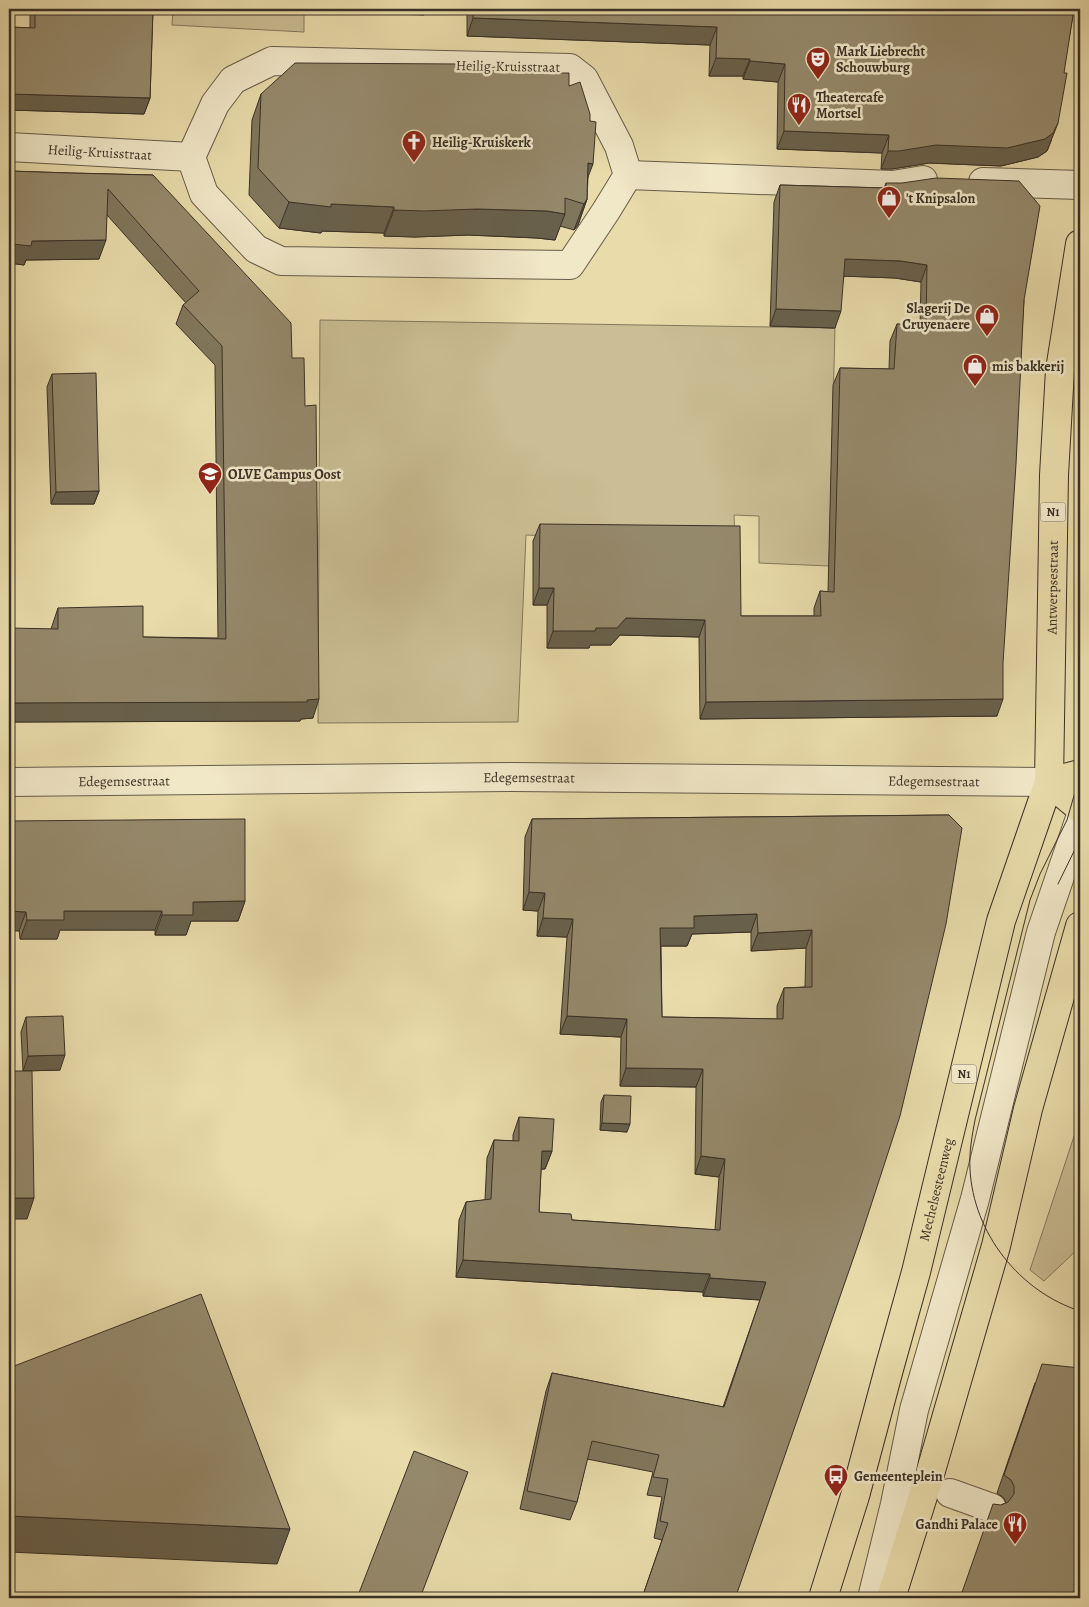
<svg xmlns="http://www.w3.org/2000/svg" width="1089" height="1607" viewBox="0 0 1089 1607" font-family="Alegreya,serif">
	<rect width="100%" height="100%" fill="#e9dbaa"/>
	<filter id="stains"><feTurbulence type="fractalNoise" baseFrequency=".004" numOctaves="4"/><feColorMatrix values="0 0 0 0 .2 0 0 0 0 .09 0 0 0 0 .02 0 0 0 .5 -.17"/></filter>
	<radialGradient id="worn" r=".72"><stop offset=".6" stop-color="#630" stop-opacity="0"/><stop offset="1" stop-color="#630" stop-opacity=".3"/></radialGradient>
	<!-- green -->
	<g fill="#cbbe94" stroke="#82785e">
		<polygon points="173,9 304,9 304,32 172,25"/>
		<polygon points="320,320 835,328 829,566 759,563 759,516 734,515 735,543 526,535 518,722 318,723"/>
		<polygon points="1080,1118 1080,1247 1044,1281 1030,1270"/>
	</g>
	<g fill="none" stroke-linecap="round" stroke-linejoin="round">
		<defs>
			<g id="minor">
				<polygon points="272,61 570,68 584,79 619,146 628,175 606,211 570,265 281,261 256,249 204,194 191,157 215,104 233,80"/>
				<path id="s1" d="M9,147l182,10"/>
				<polyline points="628,175 893,185 923,180"/>
				<polyline points="983,182 1080,185"/>
				<path id="s2" d="M9,782l503,-5 537,5"/>
				<polyline points="950,1493 992,1508"/>
				<polyline points="872,1598 895,1504 914,1410 975,1199 1041,932 1080,818"/>
			</g>
			<g id="major">
				<polyline points="1049,782 1080,808"/>
				<polyline points="1049,782 1080,774"/>
				<path id="s3" d="M823,1598l32,-102 34,-127 27,-97 85,-351 48,-139 5,-307 6,-105 20,-126"/>
				<polyline points="891,1598 930,1474 996,1246 1028,1109 1080,926"/>
			</g>
		</defs>
		<!-- minor casing -->
		<use href="#minor" stroke="#665c48" stroke-width="30"/>
		<!-- major casing -->
		<use href="#major" stroke="#3a3127" stroke-width="30"/>
		<!-- minor -->
		<use href="#minor" stroke="#f1e8c8" stroke-width="28"/>
		<!-- major -->
		<use href="#major" stroke="#e9dbaa" stroke-width="28"/>
		<!-- tram -->
		<g stroke="#3a3127" stroke-width="1">
			<path d="M1080,775l-13,45 -27,54 -10,26 -55,220c-3,16 -6,32 -5,49 3,64 50,123 110,142"/>
			<polyline points="1058,884 1080,839"/>
		</g>
	</g>
	<!-- wall -->
	<g fill="#80765c" stroke="#3a3127" fill-rule="evenodd">
		<polygon points="32,9 153,9 150,98 144,114 9,110 9,27 30,28 30,13"/>
		<polygon points="467,9 1074,9 1051,141 1047,151 1038,157 1001,166 929,163 892,169 881,169 882,153 777,149 778,82 743,79 743,76 709,76 710,45 467,36"/>
		<polygon points="503,69 524,71 524,69 552,73 569,86 588,177 587,199 578,225 574,230 560,226 555,240 537,238 468,235 415,237 384,236 384,233 322,231 321,233 279,228 249,195 252,120 261,94 502,72"/>
		<polygon points="9,171 70,173 153,175 292,358 313,718 301,719 300,721 9,722 51,629 58,608 143,637 218,638 215,365 176,324 183,305 186,303 107,215 99,259 26,260 24,265 10,263"/>
		<polygon points="886,183 1024,300 997,716 700,719 699,637 620,635 611,645 590,645 589,648 547,648 547,605 533,605 533,541 540,524 741,616 814,616 814,608 820,591 828,592 833,385 840,368 889,369 890,341 897,324 920,326 921,282 895,278 844,276 835,328 770,326 774,202 780,185 884,188"/>
		<polygon points="52,374 99,491 94,504 51,504 47,387"/>
		<path d="M949,815l-213,781 1,2h-95l20,-58 -8,-2 8,-41 -15,-2 6,-23 -66,-13 -10,43 -7,18 -50,-11 26,-118 6,-18 171,34 37,-107 -57,-4v-4l-247,-15 3,-57 7,-18 19,-2 2,-42 7,-18 19,1v-6l6,-18 33,34 -7,18h-4l-2,43 33,8 143,10 4,-53 -24,-3 1,-87 -76,-1 1,-49 -61,-3 7,-97 -30,-1 1,-25 -15,-1 2,-73 7,-18zM751,932v19l55,-3 -1,39 -21,1 -7,18v13l-115,-2 -1,-71h26l5,-12z"/>
		<polygon points="9,821 245,901 238,921 191,921 186,935 155,935 155,930 60,930 57,939 20,939"/>
		<polygon points="26,1017 60,1070 23,1071 21,1032"/>
		<polygon points="604,1095 627,1132 600,1130 601,1102"/>
		<polygon points="1080,1368 1080,1598 960,1598 1001,1505 1006,1503 1004,1498 997,1493 1035,1383"/>
	</g>
	<!-- shaded-wall -->
	<g fill="#68604b" stroke="#3a3127">
		<polygon points="329,9 426,9 424,15 328,11"/>
		<polygon points="473,18 717,27 710,45 467,36"/>
		<polygon points="716,58 750,59 743,76 709,76"/>
		<polygon points="750,61 785,64 778,82 743,79"/>
		<polygon points="9,94 150,98 144,114 9,110"/>
		<polygon points="1058,123 1047,151 1038,157 1001,166 929,163 892,169 881,169 888,151"/>
		<polygon points="784,131 889,135 882,153 777,149"/>
		<polygon points="588,163 593,164 583,190"/>
		<polygon points="587,199 578,225 574,230 584,204"/>
		<polygon points="289,202 394,207 384,233 322,231 321,233 279,228"/>
		<polygon points="477,209 547,211 565,214 555,240 537,238 468,235 415,237 384,236 394,210"/>
		<polygon points="106,240 99,259 26,260 24,265 9,263 12,244 32,241"/>
		<polygon points="845,259 901,261 927,265 921,282 895,278 839,276"/>
		<polygon points="776,309 841,311 835,328 770,326"/>
		<polygon points="99,491 94,504 51,504 56,492"/>
		<polygon points="539,588 554,588 547,605 533,605"/>
		<polygon points="626,618 705,620 699,637 620,635 611,645 590,645 589,648 547,648 553,631 596,628"/>
		<polygon points="319,699 313,718 301,719 300,721 9,722 9,703"/>
		<polygon points="1003,699 997,716 700,719 706,702"/>
		<polygon points="529,892 545,893 538,911 523,910"/>
		<polygon points="245,901 238,921 191,921 186,935 155,935 162,915 193,902"/>
		<polygon points="9,911 26,912 19,931 9,931"/>
		<polygon points="64,911 162,911 155,930 60,930 57,939 20,939 27,920"/>
		<polygon points="757,914 751,932 692,934 687,946 654,946 660,928 694,916"/>
		<polygon points="543,918 573,919 567,937 537,936"/>
		<polygon points="812,930 806,948 751,951 758,933"/>
		<polygon points="567,1016 627,1019 621,1037 560,1034"/>
		<polygon points="65,1055 60,1070 23,1071 28,1056"/>
		<polygon points="626,1068 703,1069 696,1087 620,1086"/>
		<polygon points="602,1123 630,1124 627,1132 600,1130"/>
		<polygon points="542,1151 552,1151 545,1169 536,1169"/>
		<polygon points="701,1156 725,1159 719,1177 695,1174"/>
		<polygon points="9,1198 34,1198 27,1219 9,1219"/>
		<polygon points="463,1260 710,1274 703,1292 456,1277"/>
		<polygon points="710,1278 766,1282 760,1300 703,1296"/>
		<polygon points="9,1516 290,1529 277,1564 9,1552"/>
	</g>
	<!-- building -->
	<g fill="#95896b" stroke="#3a3127" fill-rule="evenodd">
		<polygon points="35,9 153,9 150,98 9,94 9,27 35,28"/>
		<polygon points="473,9 1074,9 1064,73 1067,73 1058,123 1053,133 1045,139 1007,148 936,145 899,151 888,151 889,135 784,131 785,64 750,61 750,59 716,58 717,27 473,18"/>
		<polygon points="295,63 461,64 502,72 503,69 524,71 524,69 552,70 552,73 569,73 569,86 580,82 590,114 590,121 596,122 593,164 588,163 587,199 584,204 565,198 565,214 547,211 477,209 424,211 394,210 394,207 331,204 331,207 289,202 258,168 261,94"/>
		<polygon points="9,171 70,173 153,175 291,323 292,358 304,358 305,406 316,405 319,699 307,700 307,702 9,703 9,628 58,629 58,608 143,606 143,637 226,639 222,346 183,305 199,291 108,189 106,240 32,241 31,246 12,244 9,279"/>
		<polygon points="936,178 1019,181 1040,206 1024,300 1016,464 1003,663 1003,699 706,702 705,620 626,618 617,628 596,628 595,631 553,631 554,588 539,588 540,524 740,526 741,616 821,616 820,591 834,592 840,368 894,369 897,324 926,326 927,265 901,261 845,259 841,311 776,309 780,185 886,188 886,183 902,183"/>
		<polygon points="9,333 12,333 9,365"/>
		<polygon points="96,373 99,491 56,492 52,374"/>
		<path d="M949,815l13,13 -16,96 -46,192 -40,123 -124,357 1,2h-95l26,-75 -8,-2 8,-42 -15,-2 6,-22 -67,-14 -15,61 -50,-11 25,-118 172,34 42,-125 -56,-4v-4l-247,-14 3,-58 25,-3 3,-59 25,1v-24l35,2 -2,32h-10l-3,61 32,2 1,6 148,10 5,-71 -24,-3 2,-87 -77,-1 1,-49 -60,-3 6,-97 -30,-1 2,-25 -16,-1 3,-73zM757,914l1,19 54,-3v57l-28,1 -1,31 -121,-2 -2,-89h34v-12z"/>
		<polygon points="245,819 245,901 193,902 193,915 162,915 162,911 64,911 64,920 27,920 26,912 9,911 9,821"/>
		<polygon points="63,1016 65,1055 28,1056 26,1017"/>
		<polygon points="9,1071 32,1071 34,1198 9,1198"/>
		<polygon points="604,1095 631,1096 630,1124 602,1123"/>
		<polygon points="201,1294 290,1529 9,1516 9,1368"/>
		<polygon points="1042,1364 1080,1368 1080,1584 1077,1583 1071,1598 960,1598 993,1504 1001,1505 1008,1502 1014,1494 1014,1486 1011,1480 1004,1475"/>
		<polygon points="414,1451 468,1472 420,1598 357,1598"/>
	</g>
	<!-- icons -->
	<defs>
		<symbol id="theatre-pin" viewBox="-11 -11 22 30"><path d="M0 17L-7.5 6A9.5 9.5 0 1 1 7.5 6Z" fill="#8f2418" stroke="#f1e8c8"/><path d="M-5-5.5Q0-4 5-5.5V0Q5 5 0 6Q-5 5-5 0ZM-3.3-2.5H-1v1.5H-3.3ZM1-2.5H3.3v1.5H1ZM-2.8 1Q0 5.5 2.8 1Z" fill="#fff"/></symbol>
		<symbol id="restaurant-pin" viewBox="-11 -11 22 30"><path d="M0 17L-7.5 6A9.5 9.5 0 1 1 7.5 6Z" fill="#8f2418" stroke="#f1e8c8"/><path d="M-5-6h1v4h1v-4h1v4h1v-4h1v5L-1.5 .5V6h-2V.5L-5-1ZM5-6V6H3V1.5H1.5Q1.5-4 5-6Z" fill="#fff"/></symbol>
		<symbol id="church-pin" viewBox="-11 -11 22 30"><path d="M0 17L-7.5 6A9.5 9.5 0 1 1 7.5 6Z" fill="#8f2418" stroke="#f1e8c8"/><path d="M-1.2-6h2.4v3.5h3.3v2.4h-3.3V6h-2.4V-.1h-3.3v-2.4h3.3Z" fill="#fff"/></symbol>
		<symbol id="shop-pin" viewBox="-11 -11 22 30"><path d="M0 17L-7.5 6A9.5 9.5 0 1 1 7.5 6Z" fill="#8f2418" stroke="#f1e8c8"/><path d="M-5-2.5h2.3a2.7 3.5 0 0 1 5.4 0H5L5.5 6h-11ZM-1.5-2.5h3a1.5 2.3 0 0 0-3 0Z" fill="#fff"/></symbol>
		<symbol id="school-pin" viewBox="-11 -11 22 30"><path d="M0 17L-7.5 6A9.5 9.5 0 1 1 7.5 6Z" fill="#8f2418" stroke="#f1e8c8"/><path d="M0-5L7-2L0 1L-7-2ZM-4 1L0 2.5L4 1V4Q0 6-4 4Z" fill="#fff"/></symbol>
		<symbol id="bus-pin" viewBox="-11 -11 22 30"><path d="M0 17L-7.5 6A9.5 9.5 0 1 1 7.5 6Z" fill="#8f2418" stroke="#f1e8c8"/><path d="M-5-6H5V4H4V6H2V4H-2V6H-4V4H-5ZM-3.5-4V0h7V-4ZM-3.5 1.2v1.5H-2V1.2ZM2 1.2v1.5H3.5V1.2Z" fill="#fff"/></symbol>
	</defs>
	<g fill-rule="evenodd">
		<use href="#theatre-pin" x="804" y="45" width="28" height="38"/>
		<use href="#restaurant-pin" x="785" y="91" width="28" height="38"/>
		<use href="#church-pin" x="400" y="128" width="28" height="38"/>
		<use href="#shop-pin" x="875" y="184" width="28" height="38"/>
		<use href="#shop-pin" x="973" y="302" width="28" height="38"/>
		<use href="#shop-pin" x="961" y="352" width="28" height="38"/>
		<use href="#school-pin" x="196" y="460" width="28" height="38"/>
		<use href="#bus-pin" x="822" y="1462" width="28" height="38"/>
		<use href="#restaurant-pin" x="1001" y="1510" width="28" height="38"/>
	</g>
	<g text-anchor="middle" stroke-width="5" stroke-linejoin="round" paint-order="stroke">
		<!-- shield labels -->
		<g fill="#f1e8c8" stroke="#716857" stroke-width="1">
			<rect x="1040.5" y="502.5" width="25" height="19" rx="4"/>
			<rect x="951.5" y="1064.5" width="25" height="19" rx="4"/>
		</g>
		<g font-size="12" font-weight="bold" fill="#3a3127">
			<text x="1053" y="516">N1</text>
			<text x="964" y="1078">N1</text>
		</g>
		<!-- poi labels -->
		<g font-size="14" font-weight="bold" fill="#3a3127" stroke="#f1e8c8" text-anchor="start">
			<text x="836" y="56">Mark Liebrecht<tspan x="836" dy="16">Schouwburg</tspan></text>
			<text x="816" y="102">Theatercafe<tspan x="816" dy="16">Mortsel</tspan></text>
			<text x="432" y="147">Heilig-Kruiskerk</text>
			<text x="906" y="203">'t Knipsalon</text>
			<text x="970" y="313" text-anchor="end">Slagerij De<tspan x="970" dy="16">Cruyenaere</tspan></text>
			<text x="992" y="371">mis bakkerij</text>
			<text x="228" y="479">OLVE Campus Oost</text>
			<text x="854" y="1481">Gemeenteplein</text>
			<text x="998" y="1529" text-anchor="end">Gandhi Palace</text>
		</g>
		<!-- street labels -->
		<g font-size="14" fill="#3a3127" stroke="#f1e8c8">
			<text transform="translate(508 66) rotate(1)" y="5">Heilig-Kruisstraat</text>
			<text dy="5" stroke="none"><textPath href="#s1" startOffset="91">Heilig-Kruisstraat</textPath></text>
			<text dy="5" stroke="none"><textPath href="#s3" startOffset="1042">Antwerpsestraat</textPath></text>
			<text dy="5" stroke="none"><textPath href="#s2" startOffset="520">Edegemsestraat</textPath></text>
			<text dy="5" stroke="none"><textPath href="#s2" startOffset="115">Edegemsestraat</textPath></text>
			<text dy="5" stroke="none"><textPath href="#s2" startOffset="925">Edegemsestraat</textPath></text>
			<text dy="5" stroke="none"><textPath href="#s3" startOffset="424">Mechelsesteenweg</textPath></text>
		</g>
	</g>
	<!-- margin -->
	<rect width="1089" height="1607" fill="none" stroke="#e9dbaa" stroke-width="30"/>
	<rect x="10" y="10" width="1069" height="1587" fill="none" stroke="#3a3127" stroke-width="2.5"/>
	<rect x="15" y="15" width="1059" height="1577" fill="none" stroke="#3a3127"/>
	<rect width="100%" height="100%" filter="url(#stains)"/>
	<rect width="100%" height="100%" fill="url(#worn)"/>
</svg>
